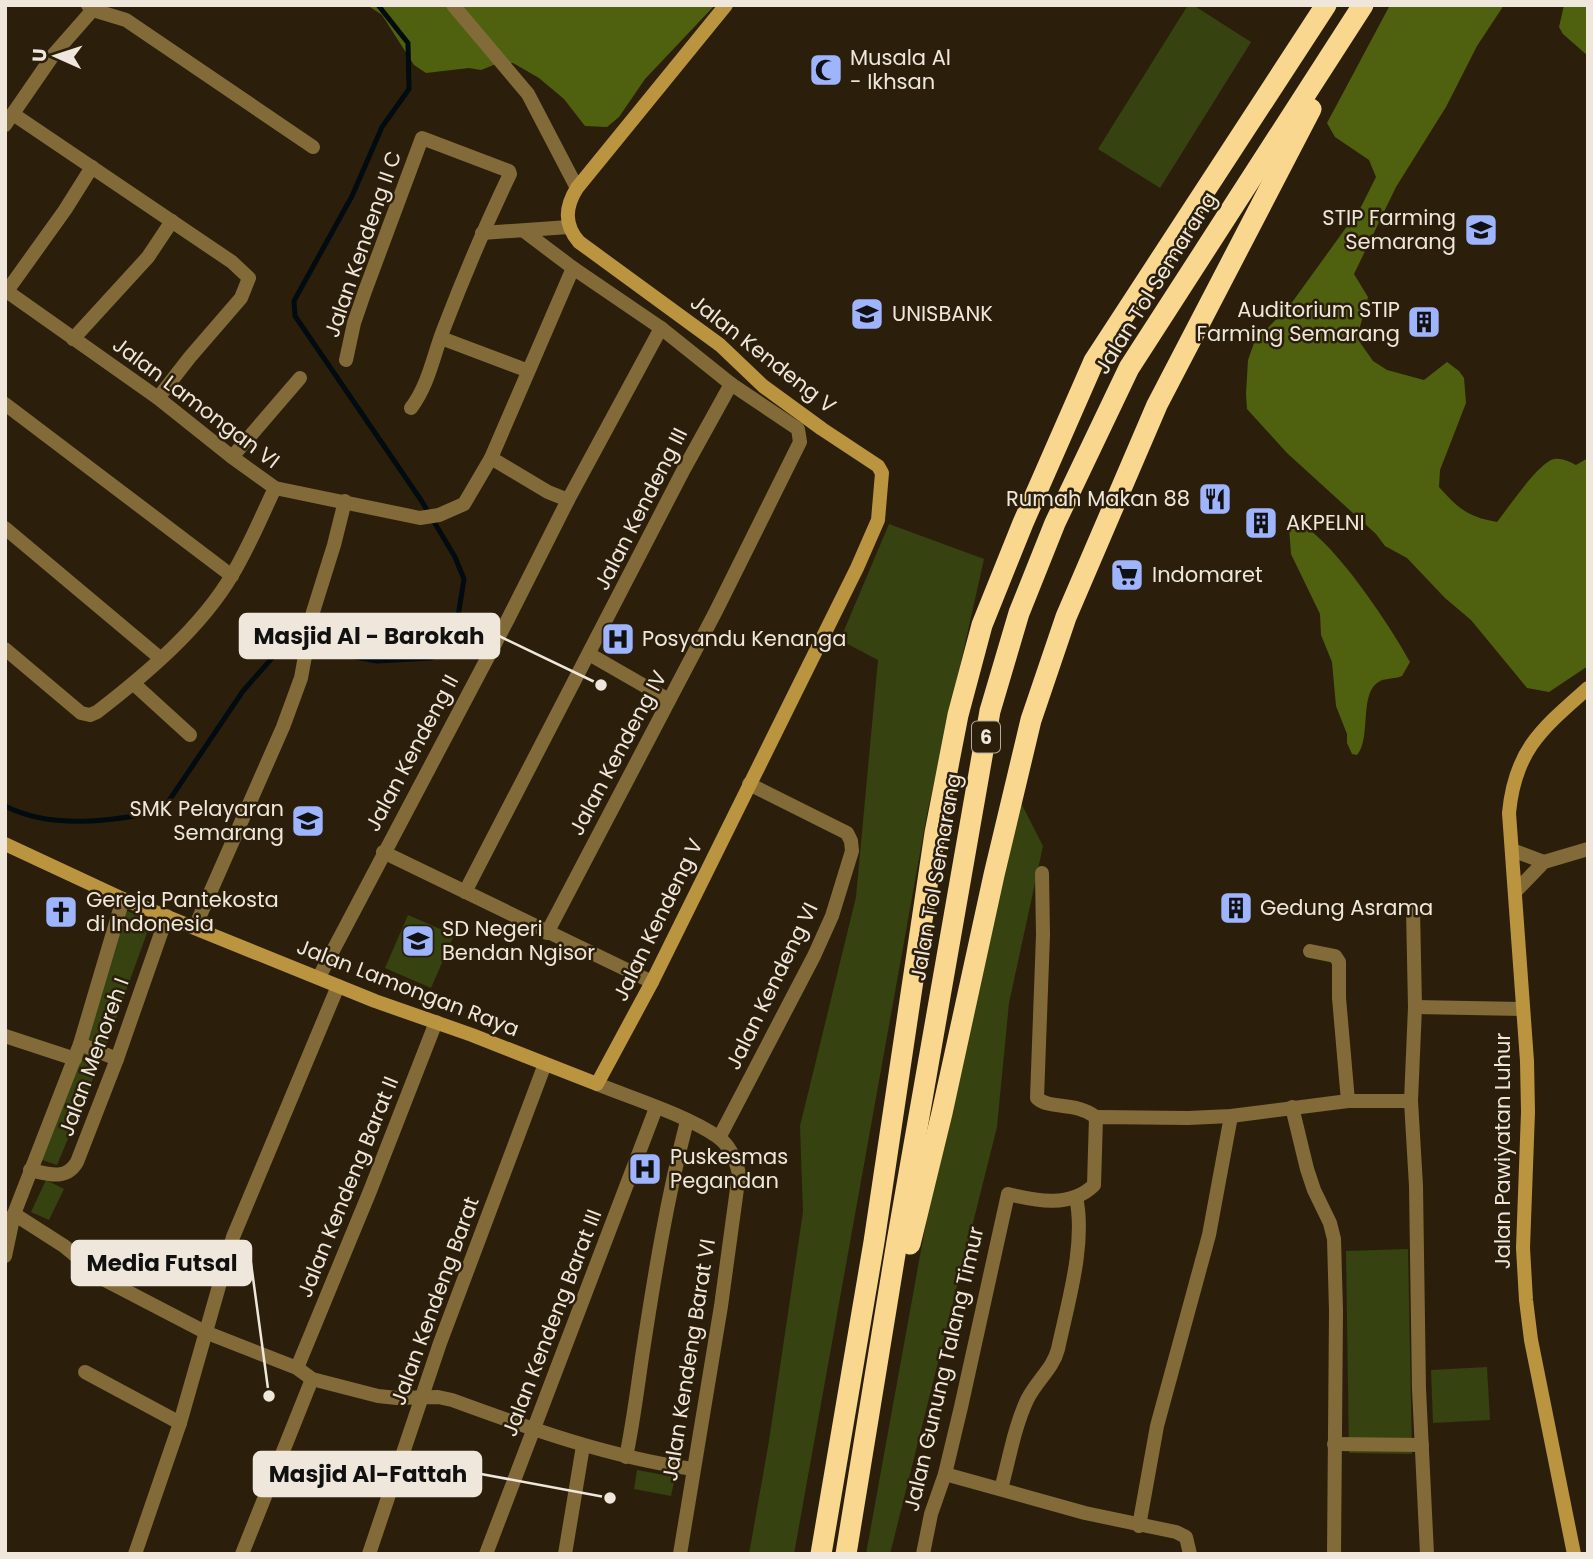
<svg xmlns="http://www.w3.org/2000/svg" width="1593" height="1559" viewBox="0 0 1593 1559" font-family="Poppins,sans-serif">
	<rect width="100%" height="100%" fill="#2b1f0c"/>
	<!-- green -->
	<g fill="#364210">
		<polygon points="1188,5 1193,5 1251,42 1160,188 1098,149"/>
		<polygon points="889,524 984,559 927,814 794,1554 749,1554 769,1441 803,1212 800,1126 856,897 878,660 840,640"/>
		<polygon points="1020,801 1043,846 1009,1003 997,1127 890,1554 866,1554 927,1217"/>
		<polygon points="123,909 151,922 102,1057 57,1165 39,1159"/>
		<polygon points="408,915 454,935 431,988 385,968"/>
		<polygon points="46,1180 64,1189 49,1220 31,1212"/>
		<polygon points="1408,1249 1412,1454 1349,1453 1346,1251"/>
		<polygon points="1487,1367 1490,1420 1433,1423 1431,1370"/>
		<polygon points="637,1470 675,1477 671,1496 634,1489"/>
	</g>
	<!-- forest -->
	<g fill="#4f610e">
		<polygon points="367,5 715,5 645,79 619,117 607,127 585,126 564,99 539,78 513,63 496,64 481,70 469,68 426,73 414,65 382,15"/>
		<path d="M1390,5h114l-27,41 -31,61 -50,80 -42,87 14,23 -10,37 1,7 14,20 14,9 37,10 23,-18 12,9 5,7 2,25 -26,67 -1,17c20,22 29,30 58,35 11,-14 42,-60 57,-63 8,-1 16,3 22,6l12,-7v208l-39,26 -22,-4 -56,-68 -26,-22 -38,-40 -22,-12 -9,-12 -89,-81 -40,-44 -1,-15 2,-34 6,-17 39,-42 68,-94 15,-30 -7,-17 -34,-23 -8,-14z"/>
		<polygon points="1564,5 1588,5 1588,56 1563,34 1559,27"/>
		<path d="M1293,521c34,8 100,109 117,141l-8,14c-7,3 -16,2 -22,5 -22,11 -8,57 -23,74l-5,-1 -5,-11v-9l-11,-28 -4,-44 -11,-27 -1,-21 -29,-60 -2,-27v-4z"/>
	</g>
	<g fill="none" stroke-linecap="round" stroke-linejoin="round">
		<!-- stream -->
		<path stroke="#020b0f" stroke-width="5" d="M5,806c47,24 108,15 157,5l81,-120 30,-34 49,-6 55,10 54,-3 16,-9 8,-14 9,-56 -9,-22 -34,-57 -126,-184 -1,-15 58,-105 30,-69 27,-38 -1,-46 -30,-38"/>
		<!-- street -->
		<g stroke="#826b39" stroke-width="14">
			<polyline points="88,5 93,10 126,20 313,147"/>
			<polyline points="453,5 528,94 577,188"/>
			<polyline points="13,114 232,262 249,278 241,298 190,357 158,398"/>
			<polyline points="5,125 54,54 97,5"/>
			<polyline points="524,231 573,268 661,328 731,384 798,429 800,442 716,611 547,933"/>
			<polyline points="482,233 569,227"/>
			<polyline points="5,290 158,398 232,457 275,488 420,518 439,515 464,504 491,458 573,268"/>
			<polyline points="7,291 65,210 92,167"/>
			<polyline points="441,338 526,370"/>
			<polyline points="73,339 148,257 172,221"/>
			<path d="M346,360l8,-37 11,-32 57,-153 87,33 1,3c-24,50 -46,102 -66,154 -11,28 -15,56 -33,80"/>
			<polyline points="5,404 232,576"/>
			<polyline points="232,457 300,378"/>
			<polyline points="491,458 548,492 568,500"/>
			<polyline points="5,528 160,658"/>
			<path d="M5,649l76,64 9,2 7,-3c48,-37 104,-84 135,-137 17,-28 29,-58 43,-87"/>
			<polyline points="589,654 669,700"/>
			<polyline points="134,684 190,735"/>
			<polyline points="1512,850 1544,862"/>
			<polyline points="383,852 652,982"/>
			<path d="M1042,873l1,62 -6,163c13,12 38,3 59,19"/>
			<polyline points="465,892 684,469 731,384"/>
			<polyline points="1515,892 1544,862 1588,849"/>
			<polyline points="1413,909 1415,1007 1411,1101 1416,1186 1419,1389 1427,1554"/>
			<polyline points="195,927 283,727 301,678 313,612 334,545 345,501"/>
			<polyline points="1310,951 1335,956 1339,962 1339,998 1348,1101"/>
			<polyline points="319,977 508,619 568,500 661,328"/>
			<polyline points="1415,1007 1523,1009"/>
			<polyline points="5,1036 75,1059"/>
			<polyline points="80,1044 117,1059"/>
			<path d="M597,1084c37,15 89,31 121,53 11,8 18,23 21,37l-18,132 -41,248"/>
			<polyline points="1292,1107 1307,1169 1314,1190 1330,1223 1334,1239 1336,1311 1334,1554"/>
			<polyline points="719,1138 814,956 832,916 852,851 851,841 847,833 749,784"/>
			<path d="M30,1170c18,4 36,11 47,-8l40,-103 50,-143"/>
			<path d="M14,1214l50,32 41,34 100,52 92,36 15,11 66,17 19,2 41,-1 14,3c79,29 157,57 241,69"/>
			<polyline points="5,1256 14,1214 80,1044 123,899"/>
			<polyline points="297,1368 370,1191 436,1022"/>
			<polyline points="85,1372 180,1423"/>
			<polyline points="1334,1444 1422,1445"/>
			<path d="M626,1457c7,-33 11,-66 16,-100 12,-79 25,-159 45,-236"/>
			<polyline points="945,1474 1085,1513 1176,1532 1186,1537 1190,1554"/>
			<path d="M1001,1489c8,-29 13,-61 26,-89 9,-19 26,-31 31,-51 10,-47 28,-105 18,-152"/>
			<polyline points="1139,1526 1157,1426 1209,1235 1231,1116"/>
			<polyline points="135,1554 180,1423 233,1237 338,986"/>
			<polyline points="242,1554 312,1379"/>
			<polyline points="369,1554 440,1343 545,1064"/>
			<polyline points="486,1554 656,1108"/>
			<polyline points="565,1554 583,1446"/>
			<path d="M923,1554l8,-40 14,-40 16,-67 47,-213c28,7 63,14 86,-9l2,-68 92,1 43,-2 117,-15h63"/>
		</g>
		<!-- secondary -->
		<g stroke="#ba943f" stroke-width="14">
			<path d="M5,844l118,55 252,102 97,34 125,49 55,-102 205,-414 21,-48 4,-47 -4,-7 -56,-37 -59,-43 -43,-41 -141,-103c-15,-17 -14,-35 -2,-54l149,-183"/>
			<path d="M1574,1554l-43,-214 -5,-40 -3,-52 5,-136 -1,-51 -18,-248c6,-64 34,-85 79,-125"/>
		</g>
		<!-- highway -->
		<g stroke="#fad78e" stroke-width="21">
			<polyline points="910,1244 942,1113 994,875 1031,720 1066,617 1157,405 1311,109"/>
			<polyline points="821,1554 874,1242 935,833 958,715 982,625 1023,523 1094,361 1326,5"/>
			<polyline points="846,1554 897,1242 990,711 1019,613 1055,523 1129,368 1363,5"/>
		</g>
	</g>
	<!-- icons -->
	<defs>
		<symbol id="mosque-square" viewBox="-11 -11 22 22"><rect x="-9" y="-9" width="18" height="18" rx="4" fill="#9eb4fd" stroke="#2b1f0c"/><path d="M3.5-4.9A6 6 0 1 0 3.5 4.9A5 5 0 1 1 3.5-4.9Z" fill="#111"/></symbol>
		<symbol id="university-square" viewBox="-11 -11 22 22"><rect x="-9" y="-9" width="18" height="18" rx="4" fill="#9eb4fd" stroke="#2b1f0c"/><path d="M0-5L7-2L0 1L-7-2ZM-4 1L0 2.5L4 1V4Q0 6-4 4Z" fill="#111"/></symbol>
		<symbol id="building-square" viewBox="-11 -11 22 22"><rect x="-9" y="-9" width="18" height="18" rx="4" fill="#9eb4fd" stroke="#2b1f0c"/><path d="M-4-6H4V6H1V3H-1V6H-4ZM-2.5-4.3h1.7v1.8h-1.7ZM.8-4.3h1.7v1.8H.8ZM-2.5-1h1.7V.8h-1.7ZM.8-1h1.7V.8H.8Z" fill="#111"/></symbol>
		<symbol id="restaurant-square" viewBox="-11 -11 22 22"><rect x="-9" y="-9" width="18" height="18" rx="4" fill="#9eb4fd" stroke="#2b1f0c"/><path d="M-5-6h1v4h1v-4h1v4h1v-4h1v5L-1.5 .5V6h-2V.5L-5-1ZM5-6V6H3V1.5H1.5Q1.5-4 5-6Z" fill="#111"/></symbol>
		<symbol id="supermarket-square" viewBox="-11 -11 22 22"><rect x="-9" y="-9" width="18" height="18" rx="4" fill="#9eb4fd" stroke="#2b1f0c"/><path d="M-6-5.5h2.5l.6 2H6L4.5 2H-2.5L-4.4-4H-6ZM-1.5 3.2a1.3 1.3 0 1 0 .1 0ZM3 3.2a1.3 1.3 0 1 0 .1 0Z" fill="#111"/></symbol>
		<symbol id="hospital-square" viewBox="-11 -11 22 22"><rect x="-9" y="-9" width="18" height="18" rx="4" fill="#9eb4fd" stroke="#2b1f0c"/><path d="M-5-5h3v3.5h4V-5h3V5h-3V1.5h-4V5h-3Z" fill="#111"/></symbol>
		<symbol id="school-square" viewBox="-11 -11 22 22"><rect x="-9" y="-9" width="18" height="18" rx="4" fill="#9eb4fd" stroke="#2b1f0c"/><path d="M0-5L7-2L0 1L-7-2ZM-4 1L0 2.5L4 1V4Q0 6-4 4Z" fill="#111"/></symbol>
		<symbol id="church-square" viewBox="-11 -11 22 22"><rect x="-9" y="-9" width="18" height="18" rx="4" fill="#9eb4fd" stroke="#2b1f0c"/><path d="M-1.2-6h2.4v3.5h3.3v2.4h-3.3V6h-2.4V-.1h-3.3v-2.4h3.3Z" fill="#111"/></symbol>
	</defs>
	<g fill-rule="evenodd">
		<use href="#mosque-square" x="807" y="51" width="38" height="38"/>
		<use href="#university-square" x="1462" y="211" width="38" height="38"/>
		<use href="#university-square" x="848" y="295" width="38" height="38"/>
		<use href="#building-square" x="1405" y="303" width="38" height="38"/>
		<use href="#restaurant-square" x="1196" y="480" width="38" height="38"/>
		<use href="#building-square" x="1242" y="504" width="38" height="38"/>
		<use href="#supermarket-square" x="1108" y="556" width="38" height="38"/>
		<use href="#hospital-square" x="599" y="620" width="38" height="38"/>
		<use href="#school-square" x="289" y="802" width="38" height="38"/>
		<use href="#building-square" x="1217" y="889" width="38" height="38"/>
		<use href="#church-square" x="42" y="893" width="38" height="38"/>
		<use href="#school-square" x="399" y="922" width="38" height="38"/>
		<use href="#hospital-square" x="626" y="1150" width="38" height="38"/>
	</g>
	<g text-anchor="middle" stroke-width="5" stroke-linejoin="round" paint-order="stroke">
		<!-- shield labels -->
		<rect fill="#2b1f0c" stroke="#b4ab9d" stroke-width="2" x="972" y="721.5" width="28" height="31" rx="5"/>
		<g font-size="19" font-weight="bold" fill="#efe7db">
			<text x="986" y="744">6</text>
		</g>
		<!-- poi labels -->
		<g font-size="21" fill="#efe7db" stroke="#2b1f0c" text-anchor="start">
			<text x="850" y="65">Musala Al<tspan x="850" dy="24">- Ikhsan</tspan></text>
			<text x="1456" y="225" text-anchor="end">STIP Farming<tspan x="1456" dy="24">Semarang</tspan></text>
			<text x="1400" y="317" text-anchor="end">Auditorium STIP<tspan x="1400" dy="24">Farming Semarang</tspan></text>
			<text x="892" y="321">UNISBANK</text>
			<text x="1190" y="506" text-anchor="end">Rumah Makan 88</text>
			<text x="1286" y="530">AKPELNI</text>
			<text x="1152" y="582">Indomaret</text>
			<text x="642" y="646">Posyandu Kenanga</text>
			<text x="284" y="816" text-anchor="end">SMK Pelayaran<tspan x="284" dy="24">Semarang</tspan></text>
			<text x="86" y="907">Gereja Pantekosta<tspan x="86" dy="24">di Indonesia</tspan></text>
			<text x="1260" y="915">Gedung Asrama</text>
			<text x="442" y="936">SD Negeri<tspan x="442" dy="24">Bendan Ngisor</tspan></text>
			<text x="670" y="1164">Puskesmas<tspan x="670" dy="24">Pegandan</tspan></text>
		</g>
		<!-- street labels -->
		<g font-size="21" fill="#efe7db" stroke="#2b1f0c">
			<text transform="translate(363 244) rotate(-71)" y="7">Jalan Kendeng II C</text>
			<text transform="translate(1156 283) rotate(-58)" y="7">Jalan Tol Semarang</text>
			<text transform="translate(763 354) rotate(38)" y="7">Jalan Kendeng V</text>
			<text transform="translate(196 403) rotate(37)" y="7">Jalan Lamongan VI</text>
			<text transform="translate(641 509) rotate(-63)" y="7">Jalan Kendeng III</text>
			<text transform="translate(412 753) rotate(-62)" y="7">Jalan Kendeng II</text>
			<text transform="translate(618 753) rotate(-62)" y="7">Jalan Kendeng IV</text>
			<text transform="translate(936 877) rotate(-80)" y="7">Jalan Tol Semarang</text>
			<text transform="translate(658 920) rotate(-64)" y="7">Jalan Kendeng V</text>
			<text transform="translate(772 986) rotate(-64)" y="7">Jalan Kendeng VI</text>
			<text transform="translate(408 988) rotate(21)" y="7">Jalan Lamongan Raya</text>
			<text transform="translate(94 1057) rotate(-70)" y="7">Jalan Menoreh I</text>
			<text transform="translate(1503 1151) rotate(-90)" y="7">Jalan Pawiyatan Luhur</text>
			<text transform="translate(348 1187) rotate(-68)" y="7">Jalan Kendeng Barat II</text>
			<text transform="translate(435 1301) rotate(-70)" y="7">Jalan Kendeng Barat</text>
			<text transform="translate(552 1323) rotate(-69)" y="7">Jalan Kendeng Barat III</text>
			<text transform="translate(689 1360) rotate(-81)" y="7">Jalan Kendeng Barat VI</text>
			<text transform="translate(944 1369) rotate(-77)" y="7">Jalan Gunung Talang Timur</text>
		</g>
	</g>
	<!-- callouts -->
	<path fill="none" stroke="#efe7db" stroke-width="2.5" d="M601 685L499 636M269 1396L251 1263M610 1498L481 1474"/>
	<g fill="#efe7db" stroke="#2b1f0c" stroke-width="2.5">
		<circle cx="601" cy="685" r="7"/>
		<circle cx="269" cy="1396" r="7"/>
		<circle cx="610" cy="1498" r="7"/>
	</g>
	<g fill="#efe7db" stroke="#efe7db" stroke-width="2.5">
		<rect x="240" y="614" width="259" height="44" rx="7"/>
		<rect x="72" y="1241" width="179" height="44" rx="7"/>
		<rect x="254" y="1452" width="227" height="44" rx="7"/>
	</g>
	<g font-size="23" text-anchor="middle" font-weight="bold" fill="#111">
		<text x="369" y="644">Masjid Al - Barokah</text>
		<text x="162" y="1271">Media Futsal</text>
		<text x="368" y="1482">Masjid Al-Fattah</text>
	</g>
	<!-- border -->
	<rect width="1593" height="1559" fill="none" stroke="#efe7db" stroke-width="14"/>
	<!-- north arrow -->
	<g transform="translate(56 56) rotate(273)" stroke="#2b1f0c" stroke-width="5" paint-order="stroke">
	<path d="M0-5L12 26L0 18L-12 26Z" fill="#efe7db"/>
	<text y="-10" font-size="19" font-weight="bold" text-anchor="middle" fill="#efe7db">U</text>
	</g>
</svg>
